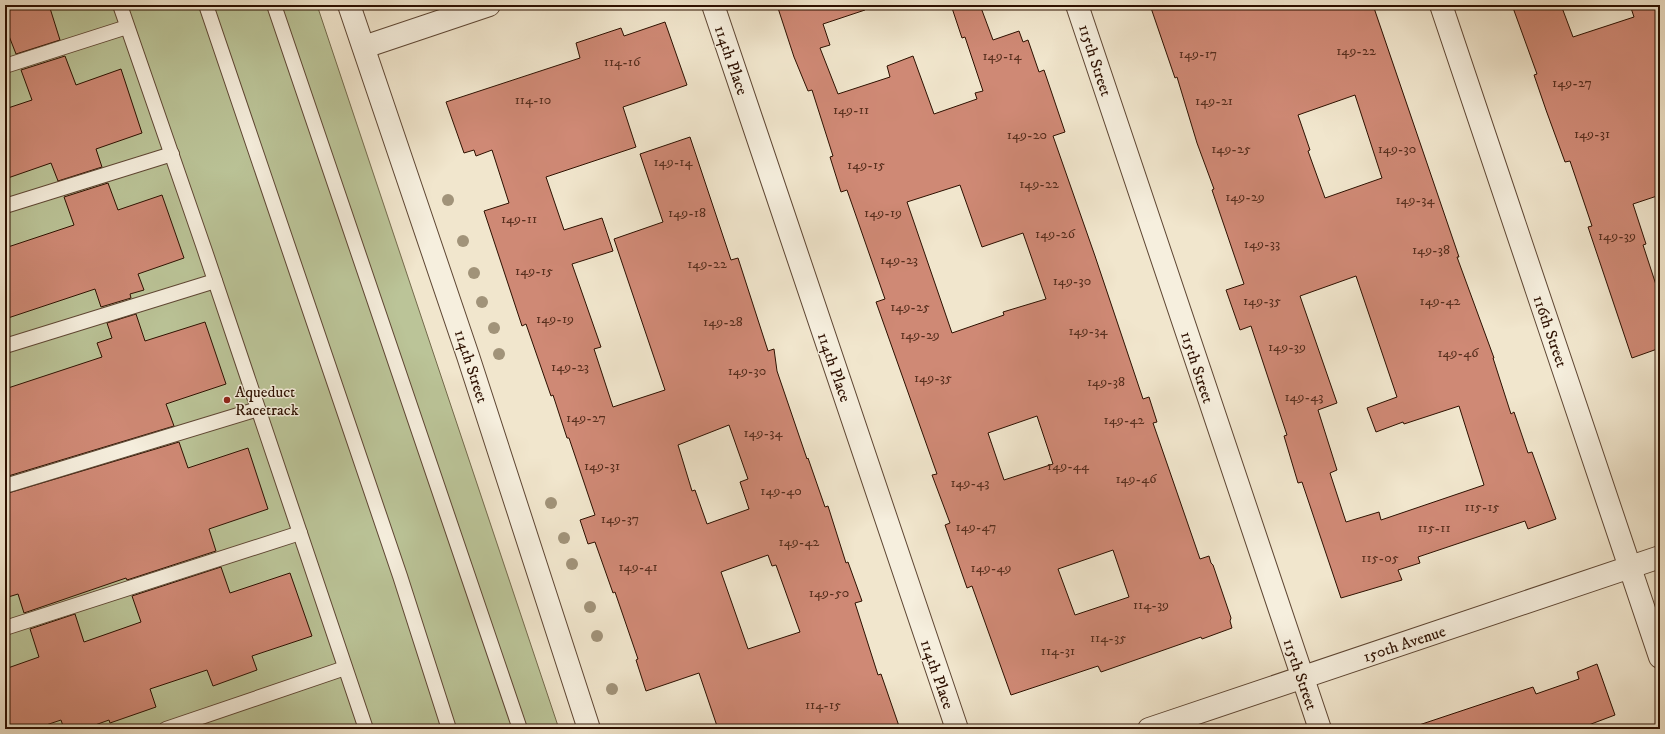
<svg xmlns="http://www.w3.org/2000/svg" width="1665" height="734" viewBox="0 0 1665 734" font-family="'IM FELL DW Pica',serif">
	<rect width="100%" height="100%" fill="#f1e6cd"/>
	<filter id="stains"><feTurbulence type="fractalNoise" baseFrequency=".005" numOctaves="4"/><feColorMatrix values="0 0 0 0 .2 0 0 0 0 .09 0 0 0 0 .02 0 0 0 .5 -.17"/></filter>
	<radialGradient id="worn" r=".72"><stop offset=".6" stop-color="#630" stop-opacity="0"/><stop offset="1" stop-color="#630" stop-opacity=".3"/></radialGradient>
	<!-- green -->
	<polygon fill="#bbc498" stroke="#746a4c" points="5,5 317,5 559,729 5,729"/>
	<!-- building -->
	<g fill="#cf8975" stroke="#2d1000" fill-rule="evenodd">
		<polygon points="5,5 49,5 60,40 16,54 9,36 5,37"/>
		<path d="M777,5h87l1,5 -42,14 7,21 -10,3 18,46 52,-17 -3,-11 26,-10 21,58 43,-15 -2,-6 8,-2 -18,-54 -3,1 -11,-33h29l13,35 26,-9 4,11 5,-2 11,32 5,-2 21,62 -12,4 42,120 48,143 6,-2 8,25 -4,1 47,136 9,-3 2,7 2,2 18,53 -1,3 2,7 -30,11 -1,-2 -100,35 -3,-6 -87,29 -39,-109 -5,2 -22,-63 5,-2 -18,-48 5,-1 -61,-172 9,-3 -38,-109 -6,2 -11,-35 3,-1 -21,-66 -4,1 -14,-34zM960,185l22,62 41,-14 23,66 -43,13 1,3 -52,18 -45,-131zM1037,416l16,48 -49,16 -16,-47zM1113,550l16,47 -54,18 -17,-46z"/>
		<path d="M1150,5h223l86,252h-2l37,101h-1l18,56 3,-2 14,41 4,-1 24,67 -28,10 -3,-8 -107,36 2,6 -22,7 4,10 -61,18 -39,-116 -4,1 -14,-47 3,-1 -36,-109 -11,4 -14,-40 18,-6 -32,-94 2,-1 -17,-46 -20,-66 -2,1zM1355,95l27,83 -57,20 -17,-47 2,-1 -12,-35zM1356,276l41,121 -30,11 9,24 27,-10 1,2 55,-18 25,79 -103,35 -2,-8 -33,10 -16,-49 7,-3 -19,-60 19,-7 -37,-107z"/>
		<polygon points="1512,5 1561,5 1573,37 1634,17 1630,5 1660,5 1660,195 1633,204 1646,244 1643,245 1660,297 1660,348 1632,358 1588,227 1592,226 1570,161 1565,162 1546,110 1534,75 1537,74"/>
		<path d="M665,22l22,63 -64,22 13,40 -90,30 18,53 38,-12 11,33 -41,13 29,83 -7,2 19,58 52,-17 -51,-151 49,-17 -23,-68 50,-17 41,123 7,-2 30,93 6,-2 3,22 30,88 1,-1 17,49 3,-1 18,57 2,-1 14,39 -7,2 23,72 3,-1 19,55h-182l-19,-56 -53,18 -10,-31 2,-1 -23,-67 -2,1 -18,-51 -7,2 -8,-24 15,-5 -26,-77h-2l-14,-43 -2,1 -25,-72 -4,2 -38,-115 25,-8 -17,-53 -16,6 -2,-6 -10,3 -18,-51 134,-44 -4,-15 45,-15 3,8zM729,425l19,54 -8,3 9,27 -42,15 -12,-34 -3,1 -14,-46zM768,555l4,11 4,-1 24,67 -52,17 -27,-77z"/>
		<polygon points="65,56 76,85 121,69 142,133 96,149 102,167 58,181 51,163 5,179 5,109 32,100 21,70"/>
		<polygon points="108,183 118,210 162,195 184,258 138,274 144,290 130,294 131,298 101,307 95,289 5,319 5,248 74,225 64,197"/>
		<polygon points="136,314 145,341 205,322 226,384 166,404 174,426 5,477 5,389 102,357 97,343 112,338 107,323"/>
		<polygon points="179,442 188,468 248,448 268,509 209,529 216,551 127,580 126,578 24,613 18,594 5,598 5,494"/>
		<polygon points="221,567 230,593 290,573 312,636 252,656 257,670 213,686 207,670 150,689 156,707 110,723 109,720 84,729 64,729 61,720 34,729 5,729 5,669 39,657 30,629 75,614 84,642 141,622 132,596"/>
		<polygon points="1597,664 1615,715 1578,729 1420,729 1419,725 1533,687 1536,694 1579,679 1577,672"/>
	</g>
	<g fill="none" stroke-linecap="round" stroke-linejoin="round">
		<defs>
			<g id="service">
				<polyline points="120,5 205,251 366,729"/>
				<polyline points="206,5 400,576 449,729"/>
				<polyline points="274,5 520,729"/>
				<polyline points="5,66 127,27"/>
				<polyline points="5,206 172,154"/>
				<polyline points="5,346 215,281"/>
				<polyline points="5,486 258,409"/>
				<polyline points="5,628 300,533"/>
				<polyline points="166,729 345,668"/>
			</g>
			<g id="minor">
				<polyline points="349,5 468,356 589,729"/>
				<polyline points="713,5 957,729"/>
				<polyline points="1077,5 1320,729"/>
				<polyline points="1441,5 1660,657"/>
				<polyline points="364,47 489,5"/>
				<polyline points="1149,729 1660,557"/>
			</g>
		</defs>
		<!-- service casing -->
		<use href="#service" stroke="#5e4633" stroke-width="16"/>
		<!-- minor casing -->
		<use href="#minor" stroke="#5e4633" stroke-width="24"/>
		<!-- service -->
		<use href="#service" stroke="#f6efde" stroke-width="14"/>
		<!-- minor -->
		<use href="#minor" stroke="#f6efde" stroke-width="22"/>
	</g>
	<!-- trees -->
	<g fill="#a19379">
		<circle cx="448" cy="200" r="6"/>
		<circle cx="463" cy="241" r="6"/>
		<circle cx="474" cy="273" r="6"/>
		<circle cx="482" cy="302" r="6"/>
		<circle cx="494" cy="328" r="6"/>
		<circle cx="499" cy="354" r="6"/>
		<circle cx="551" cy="503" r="6"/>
		<circle cx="564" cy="538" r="6"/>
		<circle cx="572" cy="564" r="6"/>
		<circle cx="590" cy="607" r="6"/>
		<circle cx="597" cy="636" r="6"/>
		<circle cx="612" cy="689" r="6"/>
	</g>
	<!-- markers -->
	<circle fill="#8f2418" stroke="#f6efde" stroke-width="1.5" cx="227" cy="400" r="4"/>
	<g text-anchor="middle" stroke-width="3" stroke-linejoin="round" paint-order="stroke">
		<!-- number labels -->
		<g font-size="14" fill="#562e1d">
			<text x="1356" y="55">149-22</text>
			<text x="1198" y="58">149-17</text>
			<text x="1002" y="60">149-14</text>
			<text x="622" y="66">114-16</text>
			<text x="1572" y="87">149-27</text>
			<text x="533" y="104">114-10</text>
			<text x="1214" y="105">149-21</text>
			<text x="851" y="114">149-11</text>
			<text x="1592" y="138">149-31</text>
			<text x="1027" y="139">149-20</text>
			<text x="1231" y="153">149-25</text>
			<text x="1397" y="153">149-30</text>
			<text x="673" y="166">149-14</text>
			<text x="866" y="169">149-15</text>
			<text x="1039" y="188">149-22</text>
			<text x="1245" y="201">149-29</text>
			<text x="1415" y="204">149-34</text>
			<text x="687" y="217">149-18</text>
			<text x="883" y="217">149-19</text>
			<text x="519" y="223">149-11</text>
			<text x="1055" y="238">149-26</text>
			<text x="1617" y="240">149-39</text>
			<text x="1262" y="248">149-33</text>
			<text x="1431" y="254">149-38</text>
			<text x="899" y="264">149-23</text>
			<text x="707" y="268">149-22</text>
			<text x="534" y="275">149-15</text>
			<text x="1072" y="285">149-30</text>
			<text x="1262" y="305">149-35</text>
			<text x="1440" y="305">149-42</text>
			<text x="910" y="311">149-25</text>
			<text x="555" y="323">149-19</text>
			<text x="723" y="326">149-28</text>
			<text x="1088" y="335">149-34</text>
			<text x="920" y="339">149-29</text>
			<text x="1287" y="351">149-39</text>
			<text x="1458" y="357">149-46</text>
			<text x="570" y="371">149-23</text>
			<text x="747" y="375">149-30</text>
			<text x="933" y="382">149-35</text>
			<text x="1106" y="386">149-38</text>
			<text x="1304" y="401">149-43</text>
			<text x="586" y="422">149-27</text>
			<text x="1124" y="424">149-42</text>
			<text x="763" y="437">149-34</text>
			<text x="602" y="470">149-31</text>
			<text x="1068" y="470">149-44</text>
			<text x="1136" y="483">149-46</text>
			<text x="970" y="487">149-43</text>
			<text x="781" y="495">149-40</text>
			<text x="1482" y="511">115-15</text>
			<text x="620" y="523">149-37</text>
			<text x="976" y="531">149-47</text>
			<text x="1434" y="532">115-11</text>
			<text x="799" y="546">149-42</text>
			<text x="1380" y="562">115-05</text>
			<text x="638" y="571">149-41</text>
			<text x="991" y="572">149-49</text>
			<text x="829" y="597">149-50</text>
			<text x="1151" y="609">114-39</text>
			<text x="1108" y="642">114-35</text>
			<text x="1058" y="655">114-31</text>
			<text x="823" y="709">114-15</text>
		</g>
		<!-- street labels -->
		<g font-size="16" fill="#2d1000" stroke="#f6efde">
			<text transform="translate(732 60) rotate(71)" y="6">114th Place</text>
			<text transform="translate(1096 60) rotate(72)" y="6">115th Street</text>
			<text transform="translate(1551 331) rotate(71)" y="6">116th Street</text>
			<text transform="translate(472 366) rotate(72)" y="6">114th Street</text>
			<text transform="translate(835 367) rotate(71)" y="6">114th Place</text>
			<text transform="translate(1198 367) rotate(72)" y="6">115th Street</text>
			<text transform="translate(1404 643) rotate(-18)" y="6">150th Avenue</text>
			<text transform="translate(938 674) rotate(71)" y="6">114th Place</text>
			<text transform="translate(1301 674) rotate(71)" y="6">115th Street</text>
		</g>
		<!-- poi labels -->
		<g font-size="16" fill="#2d1000" stroke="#f6efde" text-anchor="start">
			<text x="235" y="397">Aqueduct<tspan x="235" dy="18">Racetrack</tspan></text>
		</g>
	</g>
	<!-- margin -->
	<rect width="1665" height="734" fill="none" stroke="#f1e6cd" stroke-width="20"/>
	<rect x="6" y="6" width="1653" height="722" fill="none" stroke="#2d1000" stroke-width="2"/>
	<rect x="10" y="10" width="1645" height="714" fill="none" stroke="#2d1000"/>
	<rect width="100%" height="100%" filter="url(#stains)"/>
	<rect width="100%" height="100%" fill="url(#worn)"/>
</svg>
